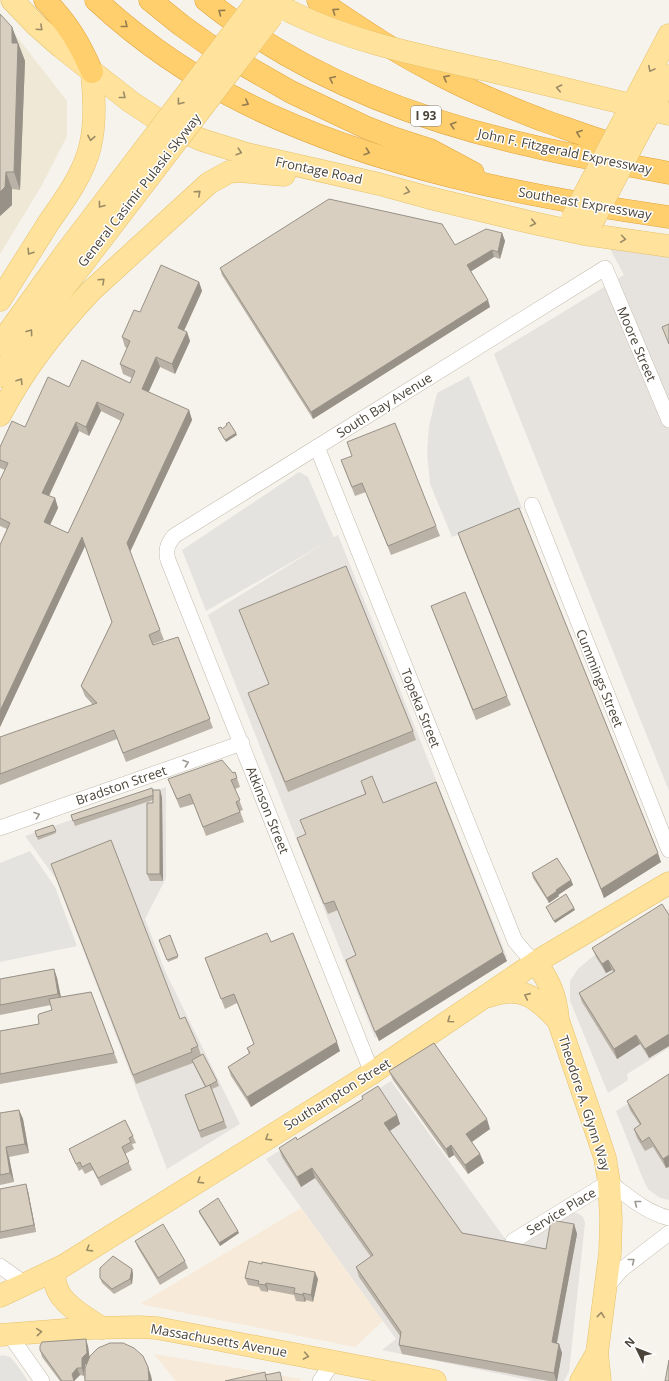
<svg xmlns="http://www.w3.org/2000/svg" width="669" height="1381" viewBox="0 0 669 1381" font-family="'Open Sans',sans-serif">
	<rect width="100%" height="100%" fill="#f6f3ec"/>
	<!-- commercial -->
	<g fill="#f7ead8">
		<polygon points="301,1208 383,1321 355,1347 140,1304"/>
		<polygon points="154,1354 302,1379 299,1381 176,1381"/>
	</g>
	<!-- industrial -->
	<g fill="#e6e2dd">
		<polygon points="609,247 669,255 669,791 494,354 624,275"/>
		<polygon points="338,535 507,957 375,1038 208,615"/>
		<polygon points="166,787 166,878 145,919 165,971 240,1124 167,1169 56,879 25,836"/>
		<polygon points="669,909 669,1048 627,1074 628,1080 608,1093 570,1001 570,981 578,969 592,957"/>
		<polygon points="669,1078 669,1200 660,1198 648,1189 643,1179 616,1111"/>
		<polygon points="391,1081 511,1247 518,1249 566,1214 573,1212 579,1214 583,1217 585,1223 569,1372 564,1381 534,1381 382,1350 396,1339 266,1159"/>
	</g>
	<!-- education -->
	<polygon fill="#efe8d6" points="0,15 67,101 67,136 42,185 0,254"/>
	<!-- parking -->
	<g fill="#e5e3e0">
		<polygon points="469,376 522,508 452,537 430,484 427,453 429,426 437,393"/>
		<polygon points="299,472 308,477 334,538 206,611 182,550"/>
		<polygon points="30,851 55,887 77,946 0,962 0,863"/>
		<polygon points="3,1355 10,1357 17,1365 28,1381 0,1381 0,1356"/>
	</g>
	<g fill="none" stroke-linecap="round" stroke-linejoin="round">
		<defs>
			<g id="minor">
				<polyline points="317,447 515,941 527,955 536,962"/>
				<polyline points="532,505 669,850"/>
				<polyline points="0,828 242,743"/>
				<path d="M372,1073l-204,-513c-3,-10 0,-17 6,-24l431,-268 64,152"/>
				<path d="M513,1241l96,-59c19,14 36,30 60,36"/>
				<polyline points="0,1266 25,1284"/>
				<polyline points="606,1288 621,1270 669,1233"/>
				<polyline points="9,1334 42,1381"/>
				<polyline points="320,1381 334,1361"/>
			</g>
			<g id="primary">
				<polyline points="12,0 36,25 61,47 131,102 160,121 202,140 247,154 379,184 430,198 529,222 584,234 669,246"/>
				<polyline points="271,0 291,12"/>
				<polyline points="495,72 669,114"/>
				<polyline points="626,117 669,35"/>
				<polyline points="645,122 669,76"/>
				<path d="M0,300c16,-26 33,-52 49,-78 16,-23 34,-47 41,-75 6,-25 4,-50 2,-75"/>
				<polyline points="0,344 64,255"/>
				<polyline points="0,376 33,327 81,266"/>
				<path d="M0,415c24,-46 56,-87 91,-124l118,-108 20,-11 10,-1 45,4"/>
				<path d="M536,962c14,21 20,33 22,58l38,111 9,27 4,24 2,38 -1,33 -13,100 3,28"/>
				<path d="M489,996c32,-11 47,1 69,24"/>
				<path d="M55,1271c-5,28 27,44 47,57"/>
				<polyline points="0,1296 63,1266 372,1073 536,962 669,883"/>
				<polyline points="0,1335 91,1328 139,1327 157,1328 435,1381"/>
				<polyline points="581,1381 597,1353"/>
			</g>
			<g id="motorway">
				<path d="M45,0c23,24 34,42 47,72"/>
				<path d="M96,0c44,41 95,76 149,103 128,64 282,94 424,114"/>
				<polyline points="150,0 181,25 209,45 291,92 365,127 393,138 430,150 473,173"/>
				<path d="M206,0c94,76 209,120 326,146 45,11 91,18 137,27"/>
				<path d="M318,0c36,24 72,49 111,69 36,20 74,36 113,51 29,10 57,21 87,29"/>
			</g>
		</defs>
		<!-- minor casing -->
		<use href="#minor" stroke="#c2bbae" stroke-width="16"/>
		<!-- primary casing -->
		<use href="#primary" stroke="#e6c16a" stroke-width="23"/>
		<!-- motorway casing -->
		<use href="#motorway" stroke="#e0a43c" stroke-width="23"/>
		<!-- minor -->
		<use href="#minor" stroke="#fff" stroke-width="15"/>
		<!-- primary -->
		<use href="#primary" stroke="#ffe39c" stroke-width="22"/>
		<!-- motorway -->
		<use href="#motorway" stroke="#ffcf6e" stroke-width="22"/>
		<defs>
			<g id="primary-bridge">
				<path d="M291,12c66,32 133,44 204,60"/>
				<polyline points="572,218 625,118"/>
				<polyline points="592,223 644,123"/>
				<polyline points="64,255 255,4"/>
				<polyline points="81,266 272,16"/>
			</g>
		</defs>
		<!-- primary-bridge casing -->
		<use href="#primary-bridge" stroke="#e6c16a" stroke-width="23" stroke-linecap="butt"/>
		<!-- primary-bridge -->
		<use href="#primary-bridge" stroke="#ffe39c" stroke-width="22"/>
	</g>
	<!-- wall -->
	<g fill="#bab2a6" fill-rule="evenodd">
		<polygon points="12,27 25,61 20,190 12,189 12,205 0,216"/>
		<polygon points="502,233 505,241 500,259 494,257 471,271 490,307 313,419 222,275 220,268 455,245"/>
		<path d="M199,282l3,9 -18,40 3,1 3,9 -15,33 -15,-7 -12,25 41,18 3,10 -62,132 34,88 -11,4v1l25,-8 35,91 -87,34 -9,-23 -117,46v-48l93,-32 -8,-9 -4,-10 31,-64 -27,-76 -85,181v-182l7,-16 -7,-3v-46l5,-10 -5,-2v-21l25,-20 44,-40 61,-4 2,-5 -9,-4 -3,-10 8,-16 -3,-1 -3,-10 18,-25zM101,411l20,10 -53,112 -18,-8 8,-17 -3,-10 -6,-2 30,-65 10,5z"/>
		<polygon points="341,460 436,526 440,536 391,555 366,492 355,496"/>
		<polygon points="458,533 661,862 604,898 461,542"/>
		<polygon points="431,606 507,696 511,705 476,720"/>
		<polygon points="239,610 413,731 416,740 288,792 248,693 269,684"/>
		<polygon points="235,772 240,787 235,789 243,810 240,811 244,822 206,836 194,804 180,808 168,779"/>
		<polygon points="361,781 383,803 507,961 379,1041 346,960 356,955 338,910 328,914 297,838 306,834 300,820 365,794"/>
		<polygon points="153,793 162,797 163,881 150,881 147,874 153,800 75,826 71,815"/>
		<polygon points="53,825 56,833 38,840 35,831"/>
		<polygon points="51,864 198,1046 201,1055 217,1081 219,1086 212,1089 227,1128 201,1138 185,1095 205,1087 193,1063 136,1084"/>
		<polygon points="532,873 571,880 573,885 558,895 559,896 549,903 533,878"/>
		<polygon points="669,915 669,1046 649,1058 640,1044 617,1059 582,1002 579,993 613,972 612,970 606,973 596,957 592,948"/>
		<polygon points="170,935 178,958 168,962 159,940"/>
		<polygon points="271,942 340,1051 251,1107 231,1076 228,1067 249,1054 247,1048 254,1044 237,1003 225,1009 205,958"/>
		<polygon points="54,969 57,978 61,997 91,992 118,1063 0,1084 0,1031 39,1024 52,1010 51,1005 0,1015 0,979"/>
		<polygon points="389,1071 490,1129 472,1142 480,1154 484,1163 468,1174 454,1155 449,1158 393,1080"/>
		<polygon points="669,1074 666,1168 653,1147 645,1151 637,1138 634,1129 640,1125 630,1110 627,1101"/>
		<polygon points="362,1096 397,1115 400,1124 390,1131 462,1233 546,1249 574,1224 577,1234 557,1343 559,1344 562,1353 557,1381 549,1381 402,1354 399,1345 400,1336 359,1277 356,1267 371,1257 315,1178 301,1187 282,1157 279,1148 297,1140 363,1099"/>
		<polygon points="19,1110 23,1119 29,1153 9,1157 14,1182 0,1185 0,1113"/>
		<polygon points="133,1136 136,1143 132,1144 134,1149 125,1154 132,1170 101,1186 93,1170 85,1174 82,1169 79,1171 72,1156 69,1149"/>
		<polygon points="0,1189 28,1191 36,1232 0,1239"/>
		<polygon points="199,1211 239,1233 220,1246 199,1213"/>
		<polygon points="135,1241 185,1261 188,1268 160,1285 138,1248"/>
		<polygon points="132,1269 133,1274 132,1284 114,1294 102,1283 100,1278"/>
		<polygon points="245,1278 318,1279 313,1302 306,1300 305,1302 296,1301 294,1295 268,1290 268,1292 261,1291 259,1287 248,1285"/>
		<path d="M88,1346l1,12 59,9 3,9 1,5h-67l-1,-5 -4,-1 -6,6h-14l-18,-24 -2,-7zM87,1363l-3,13 1,-11z"/>
	</g>
	<!-- shaded-wall -->
	<g fill="#979187">
		<polygon points="12,27 25,61 20,190 14,172 12,43"/>
		<polygon points="6,172 12,189 12,205 0,216 0,192"/>
		<polygon points="502,233 505,241 500,259 498,252"/>
		<polygon points="492,250 494,257 470,272 467,265"/>
		<polygon points="199,282 202,291 181,337 178,328"/>
		<polygon points="488,300 490,307 313,419 311,412"/>
		<polygon points="187,332 190,341 175,374 172,364"/>
		<polygon points="156,357 160,367 146,398 142,389"/>
		<polygon points="97,402 101,411 89,436 86,427"/>
		<polygon points="189,410 192,420 130,552 127,543"/>
		<polygon points="76,422 79,431 46,502 42,493"/>
		<polygon points="236,433 237,435 226,442 225,440"/>
		<polygon points="55,498 58,508 47,531 44,522"/>
		<polygon points="82,537 85,546 0,727 0,711"/>
		<polygon points="160,790 162,797 163,881 160,874"/>
		<polygon points="658,853 661,862 604,898 601,889"/>
		<polygon points="571,880 573,885 558,895 559,896 549,903 547,898 556,890"/>
		<polygon points="574,908 575,910 555,923 554,921"/>
		<polygon points="503,952 507,961 379,1041 375,1032"/>
		<polygon points="608,960 612,970 606,973 602,964"/>
		<polygon points="54,969 57,978 62,1003 58,994"/>
		<polygon points="669,1034 669,1046 649,1058 645,1049"/>
		<polygon points="636,1035 640,1044 617,1059 614,1049"/>
		<polygon points="337,1042 340,1051 251,1107 247,1097"/>
		<polygon points="19,1110 23,1119 29,1153 25,1144"/>
		<polygon points="397,1115 400,1124 388,1132 384,1123"/>
		<polygon points="487,1119 490,1129 470,1143 466,1134"/>
		<polygon points="451,1145 454,1155 449,1158 446,1149"/>
		<polygon points="6,1147 9,1157 14,1182 10,1173"/>
		<polygon points="480,1154 484,1163 468,1174 465,1165"/>
		<polygon points="669,1155 669,1167 666,1168 663,1159"/>
		<polygon points="312,1168 315,1178 301,1187 297,1177"/>
		<polygon points="26,1184 28,1191 36,1232 34,1225"/>
		<polygon points="574,1224 577,1234 555,1352 552,1342"/>
		<polygon points="238,1231 239,1233 220,1246 219,1243"/>
		<polygon points="132,1269 133,1274 132,1284 130,1279"/>
		<polygon points="315,1272 318,1279 313,1302 311,1295"/>
		<polygon points="266,1283 268,1290 268,1292 265,1285"/>
		<polygon points="303,1293 306,1300 305,1302 303,1295"/>
		<polygon points="86,1339 88,1346 90,1360 85,1365 84,1376 82,1368 82,1358"/>
		<polygon points="559,1344 562,1353 557,1381 556,1381 554,1373"/>
		<polygon points="148,1367 151,1376 152,1381 148,1381"/>
		<polygon points="77,1368 80,1375 74,1381 72,1374"/>
	</g>
	<!-- building -->
	<g fill="#d8cfc1" stroke="#979187" fill-rule="evenodd">
		<polygon points="0,14 12,27 12,43 18,43 14,172 6,172 5,187 0,192"/>
		<polygon points="329,199 442,224 455,245 486,229 502,233 498,252 492,250 467,265 488,300 311,412 220,268"/>
		<path d="M161,265l38,17 -21,46 9,4 -15,32 -16,-7 -14,32 47,21 -62,133 33,87 -11,5 4,10 25,-8 32,82 -87,34 -9,-23 -114,44v-37l97,-34 -16,-17 31,-64 -30,-85 -82,174v-166l10,-22 -10,-5v-38l8,-17 -8,-3v-13l12,-26 13,6 23,-50 21,10 13,-27 48,23 5,-12 -15,-7 10,-23 -8,-4 12,-27 6,2zM97,402l27,12 -56,119 -24,-11 11,-24 -13,-5 34,-71 10,5z"/>
		<polygon points="669,324 669,344 662,327"/>
		<polygon points="229,422 236,433 225,440 218,428 221,427 222,429 227,425 226,424"/>
		<polygon points="395,423 436,526 388,546 362,483 352,487 341,460 352,456 347,442"/>
		<polygon points="519,508 658,853 601,889 458,533"/>
		<polygon points="346,566 413,731 285,782 248,693 269,684 239,610"/>
		<polygon points="465,592 507,696 473,710 431,606"/>
		<polygon points="222,760 233,773 235,772 237,778 231,780 240,800 236,802 240,812 203,827 190,794 177,799 168,779"/>
		<polygon points="372,776 383,803 436,782 503,952 375,1032 346,960 356,955 334,901 324,904 297,838 306,834 300,820 366,794 361,781"/>
		<polygon points="152,788 154,795 73,821 71,815"/>
		<polygon points="153,790 160,790 160,874 147,874 147,803 153,803"/>
		<polygon points="53,825 56,831 37,837 35,831"/>
		<polygon points="111,840 180,1019 185,1017 198,1046 191,1049 192,1052 133,1075 51,864"/>
		<polygon points="557,858 571,880 556,890 557,891 547,898 532,873"/>
		<polygon points="566,894 574,908 554,921 546,907"/>
		<polygon points="662,904 669,915 669,1034 645,1049 636,1035 614,1049 579,993 615,971 608,960 602,964 592,948"/>
		<polygon points="267,933 271,942 293,933 337,1042 247,1097 228,1067 250,1053 247,1048 254,1044 234,994 221,999 205,958"/>
		<polygon points="170,935 178,956 167,960 159,940"/>
		<polygon points="54,969 58,994 0,1005 0,979"/>
		<polygon points="91,992 114,1053 0,1074 0,1031 39,1024 38,1016 39,1014 52,1010 49,999"/>
		<polygon points="434,1043 487,1119 466,1134 480,1154 465,1165 451,1145 446,1149 389,1071"/>
		<polygon points="203,1054 217,1081 206,1087 192,1060"/>
		<polygon points="669,1074 669,1155 663,1159 649,1137 642,1142 634,1129 641,1124 627,1101"/>
		<polygon points="210,1085 224,1121 199,1131 185,1095"/>
		<polygon points="378,1086 397,1115 384,1123 462,1233 546,1249 551,1220 574,1224 552,1342 559,1344 554,1373 399,1345 401,1332 356,1267 373,1255 312,1168 297,1177 279,1148 296,1137 297,1140 363,1099 362,1096"/>
		<polygon points="19,1110 25,1144 6,1147 10,1173 0,1175 0,1113"/>
		<polygon points="125,1120 133,1136 129,1138 131,1142 122,1147 129,1162 98,1178 90,1163 82,1167 80,1162 76,1164 69,1149"/>
		<polygon points="26,1184 34,1225 0,1232 0,1189"/>
		<polygon points="218,1198 238,1231 219,1243 199,1211"/>
		<polygon points="163,1224 185,1261 158,1278 135,1241"/>
		<polygon points="113,1256 132,1269 130,1279 112,1289 100,1278 100,1268"/>
		<polygon points="249,1261 262,1264 262,1262 315,1272 311,1295 303,1293 303,1295 294,1293 295,1288 266,1283 265,1285 258,1284 259,1281 245,1278"/>
		<polygon points="86,1339 87,1353 82,1358 82,1368 77,1368 72,1374 74,1381 62,1381 40,1350 40,1346 42,1342"/>
		<polygon points="110,1343 123,1343 134,1348 143,1356 148,1367 149,1379 148,1381 85,1381 85,1368 90,1356 98,1348"/>
		<polygon points="669,1360 669,1381 665,1381"/>
		<polygon points="265,1372 267,1381 225,1381"/>
		<polygon points="280,1372 282,1381 267,1381 265,1375"/>
	</g>
	<!-- one-way arrows -->
	<defs><path id="oneway-chevron" d="M-2-3.5L2.5 0L-2 3.5" fill="none" stroke-width="1.6" stroke-linecap="round" stroke-linejoin="round"/></defs>
	<g stroke="#937c4e">
		<use href="#oneway-chevron" transform="translate(335 11) rotate(-146)"/>
		<use href="#oneway-chevron" transform="translate(221 12) rotate(-143)"/>
		<use href="#oneway-chevron" transform="translate(125 25) rotate(38)"/>
		<use href="#oneway-chevron" transform="translate(446 78) rotate(-153)"/>
		<use href="#oneway-chevron" transform="translate(332 79) rotate(-155)"/>
		<use href="#oneway-chevron" transform="translate(246 103) rotate(27)"/>
		<use href="#oneway-chevron" transform="translate(453 125) rotate(-163)"/>
		<use href="#oneway-chevron" transform="translate(579 133) rotate(-160)"/>
		<use href="#oneway-chevron" transform="translate(367 152) rotate(18)"/>
	</g>
	<g stroke="#9c8c66">
		<use href="#oneway-chevron" transform="translate(40 28) rotate(43)"/>
		<use href="#oneway-chevron" transform="translate(651 69) rotate(118)"/>
		<use href="#oneway-chevron" transform="translate(559 88) rotate(-167)"/>
		<use href="#oneway-chevron" transform="translate(123 96) rotate(38)"/>
		<use href="#oneway-chevron" transform="translate(180 102) rotate(127)"/>
		<use href="#oneway-chevron" transform="translate(91 138) rotate(100)"/>
		<use href="#oneway-chevron" transform="translate(239 152) rotate(17)"/>
		<use href="#oneway-chevron" transform="translate(407 191) rotate(15)"/>
		<use href="#oneway-chevron" transform="translate(198 193) rotate(-42)"/>
		<use href="#oneway-chevron" transform="translate(101 205) rotate(127)"/>
		<use href="#oneway-chevron" transform="translate(533 223) rotate(12)"/>
		<use href="#oneway-chevron" transform="translate(623 239) rotate(8)"/>
		<use href="#oneway-chevron" transform="translate(30 252) rotate(123)"/>
		<use href="#oneway-chevron" transform="translate(102 281) rotate(-43)"/>
		<use href="#oneway-chevron" transform="translate(30 332) rotate(-54)"/>
		<use href="#oneway-chevron" transform="translate(20 381) rotate(-58)"/>
		<use href="#oneway-chevron" transform="translate(527 996) rotate(-156)"/>
		<use href="#oneway-chevron" transform="translate(450 1020) rotate(145)"/>
		<use href="#oneway-chevron" transform="translate(268 1138) rotate(148)"/>
		<use href="#oneway-chevron" transform="translate(200 1181) rotate(148)"/>
		<use href="#oneway-chevron" transform="translate(89 1249) rotate(148)"/>
		<use href="#oneway-chevron" transform="translate(601 1315) rotate(-84)"/>
		<use href="#oneway-chevron" transform="translate(39 1332) rotate(-5)"/>
		<use href="#oneway-chevron" transform="translate(306 1356) rotate(11)"/>
	</g>
	<g stroke="#9c9892">
		<use href="#oneway-chevron" transform="translate(186 763) rotate(-19)"/>
		<use href="#oneway-chevron" transform="translate(37 815) rotate(-20)"/>
		<use href="#oneway-chevron" transform="translate(637 1203) rotate(-142)"/>
		<use href="#oneway-chevron" transform="translate(632 1261) rotate(-39)"/>
	</g>
	<g text-anchor="middle" stroke-width="3" stroke-linejoin="round" paint-order="stroke">
		<!-- shield labels -->
		<rect fill="#fff" stroke="#817c74" stroke-width="1" x="411" y="106" width="30" height="20" rx="3"/>
		<g font-size="12" font-weight="bold" fill="#4b4439">
			<text x="426" y="120">I 93</text>
		</g>
		<!-- street labels -->
		<g font-size="13" fill="#4b4439" stroke="#fff">
			<text transform="translate(565 151) rotate(12)" y="5">John F. Fitzgerald Expressway</text>
			<text transform="translate(319 170) rotate(12)" y="5">Frontage Road</text>
			<text transform="translate(139 190) rotate(-52)" y="5">General Casimir Pulaski Skyway</text>
			<text transform="translate(585 203) rotate(10)" y="5">Southeast Expressway</text>
			<text transform="translate(637 344) rotate(67)" y="5">Moore Street</text>
			<text transform="translate(384 405) rotate(-32)" y="5">South Bay Avenue</text>
			<text transform="translate(600 678) rotate(68)" y="5">Cummings Street</text>
			<text transform="translate(421 708) rotate(68)" y="5">Topeka Street</text>
			<text transform="translate(121 785) rotate(-19)" y="5">Bradston Street</text>
			<text transform="translate(268 810) rotate(68)" y="5">Atkinson Street</text>
			<text transform="translate(337 1094) rotate(-32)" y="5">Southampton Street</text>
			<text transform="translate(585 1103) rotate(72)" y="5">Theodore A. Glynn Way</text>
			<text transform="translate(561 1211) rotate(-31)" y="5">Service Place</text>
			<text transform="translate(219 1340) rotate(10)" y="5">Massachusetts Avenue</text>
		</g>
	</g>
	<!-- north arrow -->
	<g transform="translate(637 1349) rotate(313)" stroke="#ffffff" stroke-width="3" paint-order="stroke">
	<path d="M0-3L7 15L0 10L-7 15Z" fill="#4b4439"/>
	<text y="-6" font-size="11" font-weight="bold" text-anchor="middle" fill="#4b4439">N</text>
	</g>
</svg>
